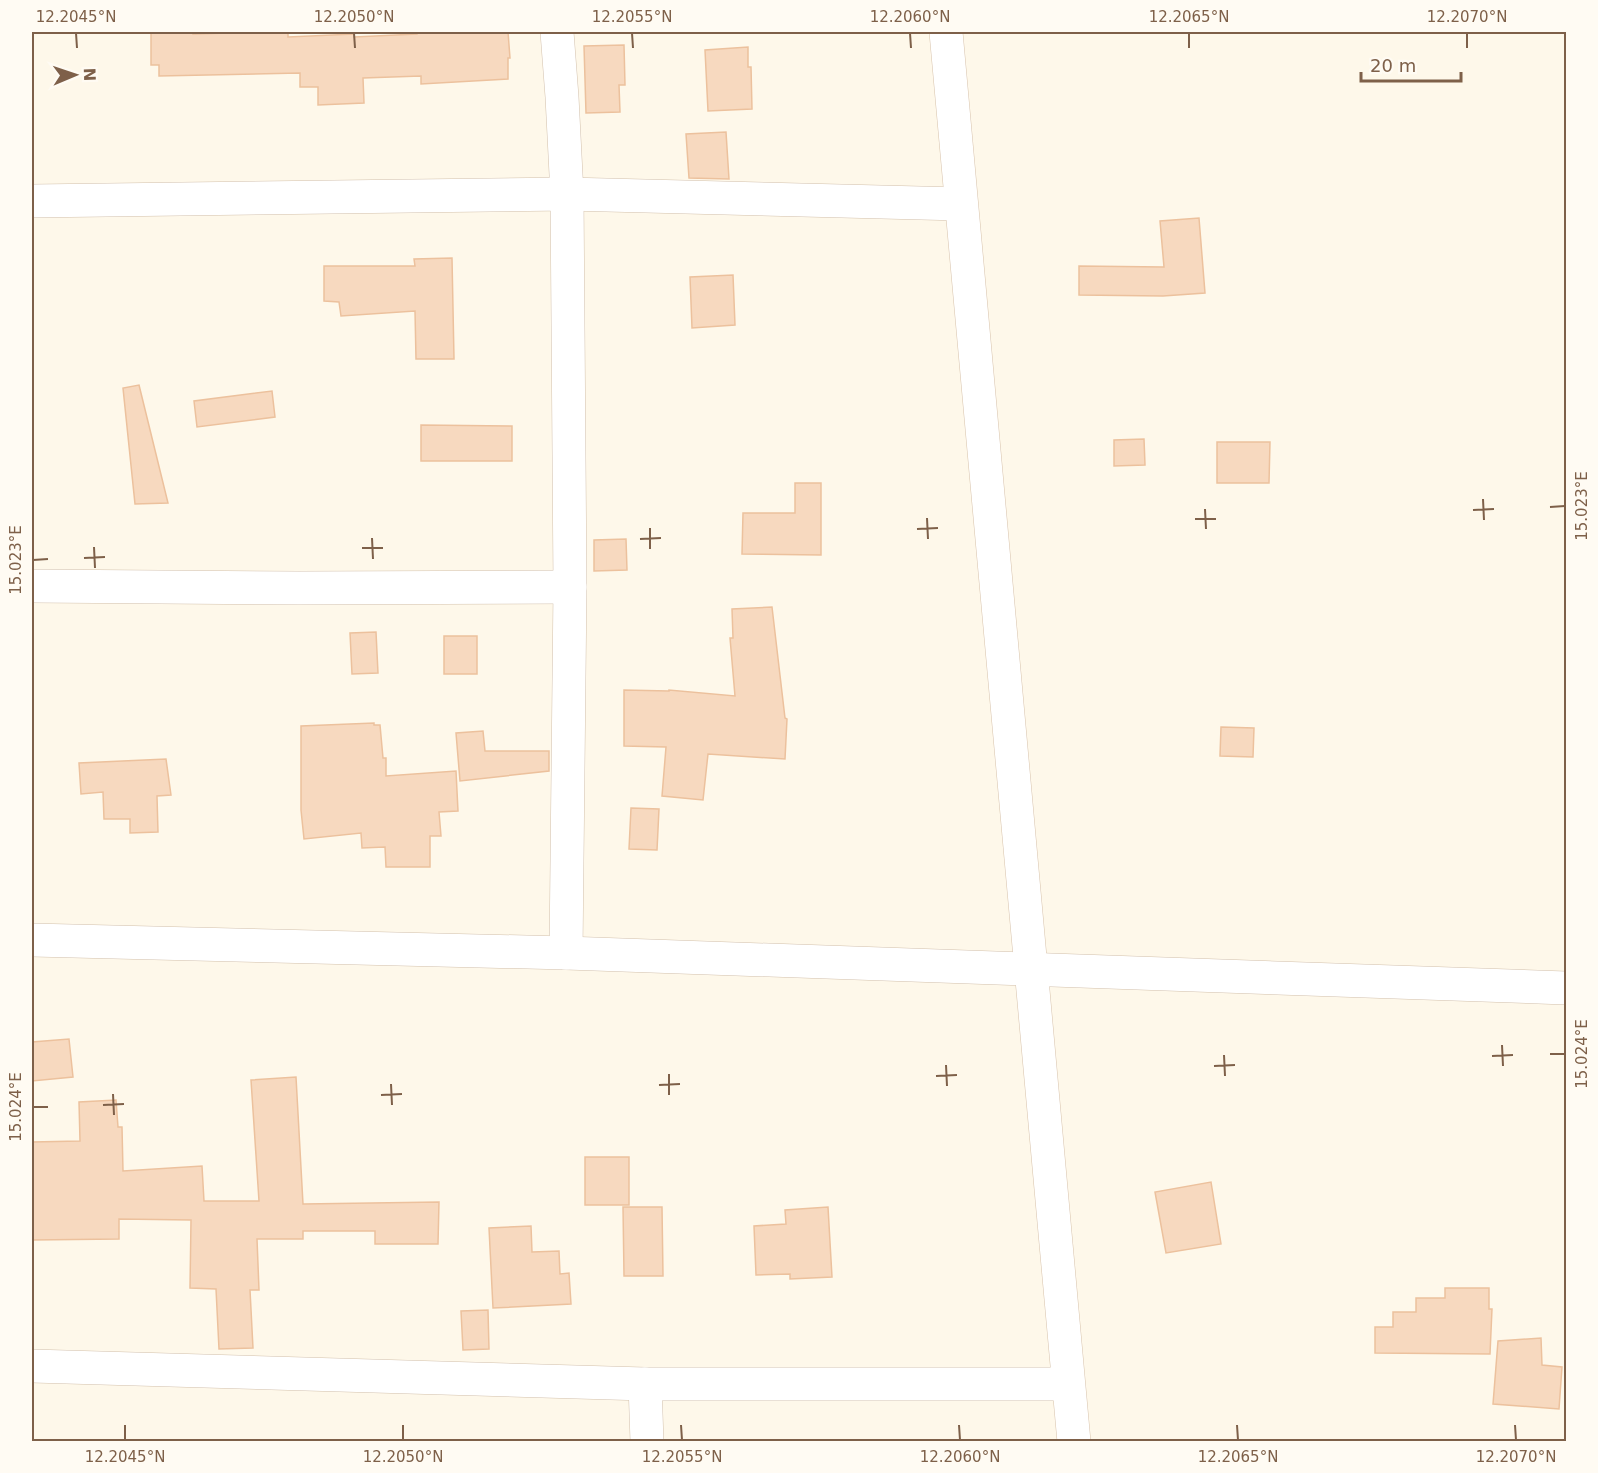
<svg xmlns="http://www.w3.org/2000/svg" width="1598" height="1473" viewBox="0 0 1598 1473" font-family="'DejaVu Sans',sans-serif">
	<rect width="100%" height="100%" fill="#fef8ea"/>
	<!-- building -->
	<g fill="#f7d9bf" stroke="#ecc19d" stroke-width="1.5">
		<polygon points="151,32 193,32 193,34 266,32 288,33 288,37 354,34 354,37 417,34 417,32 508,32 510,58 508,58 508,79 421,84 421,76 363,78 364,103 318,105 318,87 300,87 300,73 159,76 159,65 151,65"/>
		<polygon points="624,45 625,85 619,85 620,112 586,113 584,46"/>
		<polygon points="748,47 748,67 751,67 752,109 708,111 705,50"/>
		<polygon points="726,132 729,179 689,178 686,134"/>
		<polygon points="1199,218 1205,293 1163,296 1079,295 1079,266 1164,267 1160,221"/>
		<polygon points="452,258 454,359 416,359 415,311 341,316 339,302 324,301 324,266 415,266 414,259"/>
		<polygon points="733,275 735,325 692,328 690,277"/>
		<polygon points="139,385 168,503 135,504 123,388"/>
		<polygon points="272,391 275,417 197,427 194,401"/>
		<polygon points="421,425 512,426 512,461 421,461"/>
		<polygon points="1144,439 1145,465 1114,466 1114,440"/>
		<polygon points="1217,442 1270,442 1269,483 1217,483"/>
		<polygon points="795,483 821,483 821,555 742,554 743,513 795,513"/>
		<polygon points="626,539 627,570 594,571 594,540"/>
		<polygon points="772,607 785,718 787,719 785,759 708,754 703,800 662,796 666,747 624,746 624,690 669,691 669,690 735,696 730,638 733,638 732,609"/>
		<polygon points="376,632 378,673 352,674 350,633"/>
		<rect x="444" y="636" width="33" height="38"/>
		<polygon points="374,723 374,725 380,725 383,758 386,758 386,776 456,771 458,811 439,812 441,836 430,836 430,867 386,867 385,847 362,848 361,833 304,839 301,810 301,726"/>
		<polygon points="1221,727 1254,728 1253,757 1220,756"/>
		<polygon points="483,731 485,751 549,751 549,771 460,781 456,733"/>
		<polygon points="166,759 171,795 157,796 158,832 130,833 130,819 104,819 103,792 81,794 79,763"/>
		<polygon points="631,808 659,809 657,850 629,849"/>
		<polygon points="69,1039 73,1077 32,1081 32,1042"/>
		<polygon points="296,1077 303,1204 439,1202 438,1244 375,1244 375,1231 303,1231 303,1239 257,1239 259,1290 250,1290 253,1348 219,1349 216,1289 190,1288 191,1220 119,1219 119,1239 32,1240 32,1142 80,1141 79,1102 116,1100 118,1127 122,1127 123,1171 202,1166 204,1201 259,1201 251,1080"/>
		<rect x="585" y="1157" width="44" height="48"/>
		<polygon points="1211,1182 1221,1244 1166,1253 1155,1192"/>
		<polygon points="623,1207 662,1207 663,1276 624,1276"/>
		<polygon points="828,1207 832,1277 790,1279 790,1274 756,1275 754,1226 786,1224 785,1210"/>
		<polygon points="531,1226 532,1252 559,1251 560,1274 569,1273 571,1304 493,1308 489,1228"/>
		<polygon points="1445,1288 1489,1288 1489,1309 1492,1309 1490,1354 1375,1353 1375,1327 1393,1327 1393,1312 1416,1312 1416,1298 1445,1298"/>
		<polygon points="488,1310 489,1349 463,1350 461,1311"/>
		<polygon points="1541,1338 1542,1365 1562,1367 1559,1409 1493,1404 1498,1341"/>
	</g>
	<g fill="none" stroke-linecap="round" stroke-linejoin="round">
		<defs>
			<g id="street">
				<polyline points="557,32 562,97 567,194 570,587 566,953"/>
				<polyline points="32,201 567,194 961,204"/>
				<polyline points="32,586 299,588 570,587"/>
				<polyline points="32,940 566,953 1566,988"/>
				<polyline points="32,1366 645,1384 1068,1384"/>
				<polyline points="645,1384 647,1442"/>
			</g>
			<polyline id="secondary" points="946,32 1074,1442"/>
		</defs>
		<!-- street casing -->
		<use href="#street" stroke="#d3c1ad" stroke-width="34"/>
		<!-- secondary casing -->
		<use href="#secondary" stroke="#d7c2ab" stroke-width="34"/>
		<!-- street -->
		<use href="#street" stroke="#fff" stroke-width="33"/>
		<!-- secondary -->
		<use href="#secondary" stroke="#fff" stroke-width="33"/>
	</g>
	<!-- ticks -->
	<path fill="none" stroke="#7e6049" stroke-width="2" d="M76,33l1,15M354,33l1,15M632,33l1,15M910,33l1,15M1189,33v15M1467,33v15M1483,499l1,21M1550,507l15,-1M1205,509l1,20M1473,510l21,-1M927,518l1,21M1195,519h21M650,528v21M917,529l21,-1M372,538l1,21M640,539l21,-1M94,547l1,21M362,548h21M84,558l21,-1M33,560l15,-1M1502,1045l1,21M1550,1054h15M1224,1055l1,21M1492,1056l21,-1M946,1065l1,21M1214,1066l21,-1M669,1074v21M936,1076l21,-1M391,1084l1,21M659,1085l21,-1M113,1094l1,21M381,1095l21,-1M103,1105l21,-1M33,1107h15M125,1425v15M403,1425v15M681,1425l1,15M959,1425l1,15M1237,1425l1,15M1515,1425l1,15"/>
	<!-- border -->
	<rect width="1598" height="1473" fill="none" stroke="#fffbf3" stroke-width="66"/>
	<!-- north arrow -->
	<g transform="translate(75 75) rotate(88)" stroke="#fffbf3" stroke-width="4.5" paint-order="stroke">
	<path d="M0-4.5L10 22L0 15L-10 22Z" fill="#7e6049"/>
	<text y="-9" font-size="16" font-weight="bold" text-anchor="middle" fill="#7e6049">N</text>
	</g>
	<!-- scale -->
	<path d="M1361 72v9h100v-9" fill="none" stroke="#7e6049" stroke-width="3"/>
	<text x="1370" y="72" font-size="18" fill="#7e6049" stroke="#fffbf3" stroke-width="4.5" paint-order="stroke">20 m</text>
	<rect x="33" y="33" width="1532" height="1407" fill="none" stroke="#7e6049" stroke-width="2"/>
	<g font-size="15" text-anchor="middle" fill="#7e6049">
		<text x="76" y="22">12.2045°N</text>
		<text x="354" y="22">12.2050°N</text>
		<text x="632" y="22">12.2055°N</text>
		<text x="910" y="22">12.2060°N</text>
		<text x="1189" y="22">12.2065°N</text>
		<text x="1467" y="22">12.2070°N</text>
		<text transform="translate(1582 506) rotate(-90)" y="5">15.023°E</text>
		<text transform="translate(16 560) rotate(-90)" y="5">15.023°E</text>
		<text transform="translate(1582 1054) rotate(-90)" y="5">15.024°E</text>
		<text transform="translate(16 1107) rotate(-90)" y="5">15.024°E</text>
		<text x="125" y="1462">12.2045°N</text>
		<text x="403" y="1462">12.2050°N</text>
		<text x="682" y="1462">12.2055°N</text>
		<text x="960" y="1462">12.2060°N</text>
		<text x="1238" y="1462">12.2065°N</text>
		<text x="1516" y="1462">12.2070°N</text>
	</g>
</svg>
